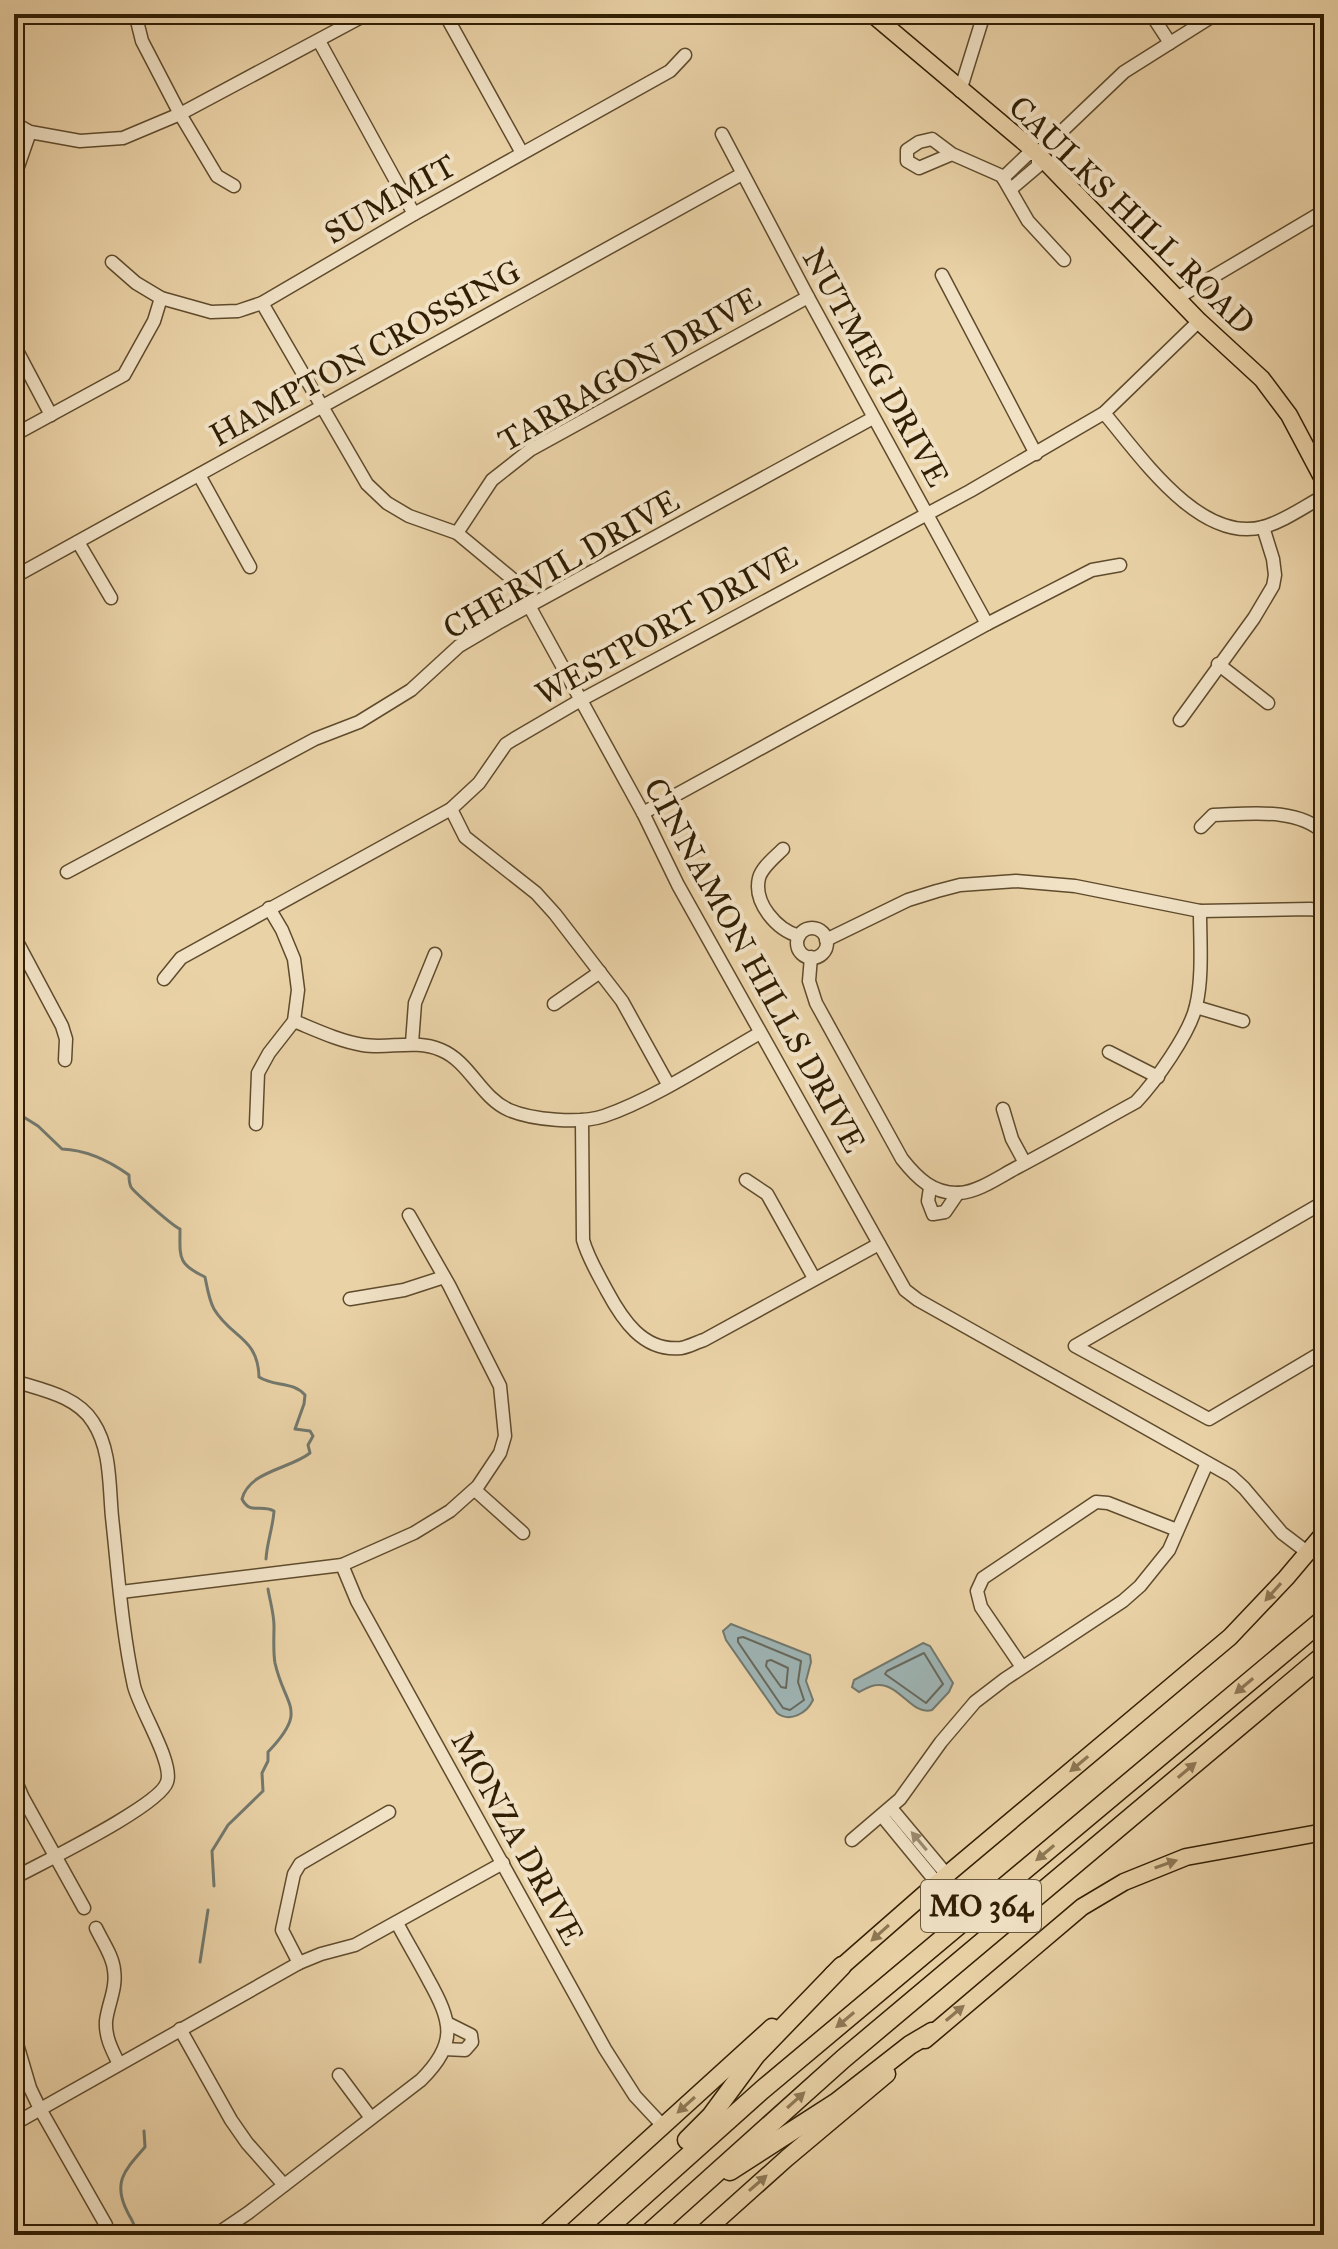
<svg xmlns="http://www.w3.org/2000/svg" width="1338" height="2249" viewBox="0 0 1338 2249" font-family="'IM FELL Great Primer',serif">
	<rect width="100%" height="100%" fill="#ead2a7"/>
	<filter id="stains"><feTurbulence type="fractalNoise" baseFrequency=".0025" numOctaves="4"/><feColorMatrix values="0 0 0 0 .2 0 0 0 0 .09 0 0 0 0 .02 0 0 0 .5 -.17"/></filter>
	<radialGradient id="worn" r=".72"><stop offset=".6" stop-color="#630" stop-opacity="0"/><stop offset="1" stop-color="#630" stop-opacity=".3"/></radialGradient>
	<!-- water -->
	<g fill="#9eb4b4" stroke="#72786d" stroke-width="2">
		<path d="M731,1624l79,31 1,7 -5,19 7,19c-6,13 -23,23 -36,13l-51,-73 -3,-9z"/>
		<path d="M923,1643l7,3 23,37 -4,9 -17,18c-20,6 -32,-26 -54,-25 -7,0 -13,4 -19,7l-7,-5 2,-7z"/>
	</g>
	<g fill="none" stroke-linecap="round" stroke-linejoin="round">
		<!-- shore -->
		<g stroke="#68695c" stroke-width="2">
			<polygon points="743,1637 801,1661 798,1682 804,1700 790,1710 783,1708 738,1642 738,1638"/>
			<polygon points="924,1653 943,1684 926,1703 885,1674 887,1671"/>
			<polygon points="771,1660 788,1668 786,1688 781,1687 766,1666 767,1661"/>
		</g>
		<!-- stream -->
		<g stroke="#72786d" stroke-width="3">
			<path d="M14,1111l24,15 24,23c25,1 46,11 67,26 0,5 0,8 2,12 3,5 43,40 49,42 0,28 -3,35 25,48 2,10 4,23 9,32 17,29 44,28 45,68 15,10 34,4 46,18l-1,9 -9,25 15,2 3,5 -5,9 2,8c-20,16 -61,18 -68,46 8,16 18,5 32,12 -1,16 -7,31 -8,48"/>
			<path d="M214,1886l-2,-35 16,-26 35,-34 -1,-18 6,-12v-9c41,-43 17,-44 7,-89 -2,-11 -1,-26 -1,-37 0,-12 -4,-25 -6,-37"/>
			<polyline points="200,1962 208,1910"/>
			<path d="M136,2235c0,-11 -5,-15 -9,-24 -15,-30 -1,-42 18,-64l-1,-16"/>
		</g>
		<defs>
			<g id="minor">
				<polyline points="445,14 522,153"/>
				<polyline points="1151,14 1170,43"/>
				<polyline points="137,21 142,41 180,114 217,176 234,186"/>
				<polyline points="319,41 414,214"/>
				<polyline points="960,91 984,14"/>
				<polyline points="14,123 30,132 80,141 123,138 180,114 367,14"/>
				<polyline points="722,134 808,297 987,624"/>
				<polyline points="952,154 932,139 919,142 907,150 907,161 919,168 952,154 1002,176 1028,221 1064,260"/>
				<polyline points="1038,154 1124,72 1216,14"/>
				<polyline points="14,178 30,132"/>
				<polyline points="1003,178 1028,154 1038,154"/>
				<polyline points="1011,189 1038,166 1038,154"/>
				<polyline points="112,262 136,283 161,298 211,312 238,311 262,303 414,214 670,71 685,55"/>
				<polyline points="942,275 1036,454"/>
				<polyline points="1177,298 1324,211"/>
				<polyline points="262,303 367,484 387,503 409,516 457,533 516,582 643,813 678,885 905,1290 918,1300 1231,1476 1244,1488 1282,1533 1307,1552"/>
				<polyline points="14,345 51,415"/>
				<path d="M1104,413c35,41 95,131 159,114 20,-5 42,-21 61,-31"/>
				<polyline points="14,435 124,375 154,321 161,298"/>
				<polyline points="199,475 250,567"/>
				<polyline points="457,533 492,480 530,450 808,297"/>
				<polyline points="78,542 111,598"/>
				<polyline points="14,577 742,174"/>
				<polyline points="1218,664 1268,703"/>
				<polyline points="1180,720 1254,618 1273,586 1275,575 1273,559 1263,527"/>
				<polyline points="451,809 465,837 536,893 555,914 622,1001 668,1084"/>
				<polyline points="643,813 987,624 1092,570 1120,565"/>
				<path d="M1201,827l12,-12c36,-1 84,-8 111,18"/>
				<path d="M783,849c-8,8 -21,18 -24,29 -6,25 18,52 40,58"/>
				<polyline points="67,872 315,739 359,722 411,690 459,646 498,623 873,418"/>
				<circle cx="812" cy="943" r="15"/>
				<polyline points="14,936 62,1026 66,1039 65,1060"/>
				<polyline points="826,940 908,900 937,891 960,885 1016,881 1075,886 1200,911 1310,909 1324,911"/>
				<path d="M811,957l-2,24 7,22 86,156c15,19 31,35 57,34 19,-1 40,-16 57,-25 40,-21 80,-44 120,-66 19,-20 54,-69 60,-96 7,-29 4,-65 4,-95"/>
				<polyline points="164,979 181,958 451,809 479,783 506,744 514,739 579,701 970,491 1104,413 1199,321"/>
				<polyline points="554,1004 600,972"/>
				<polyline points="1196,1007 1243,1021"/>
				<path d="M294,1021c22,9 45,20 69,24 26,4 52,-6 78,5 29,12 39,47 68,60 23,10 71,14 95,6 50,-17 110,-57 156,-83"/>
				<polyline points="412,1043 415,1003 435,954"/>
				<polyline points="1109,1052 1158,1077"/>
				<polyline points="1003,1109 1012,1139 1025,1163"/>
				<path d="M582,1120l1,120c5,18 15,34 24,51 15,28 36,61 74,57 7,-1 16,-6 23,-8l175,-96"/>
				<polyline points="256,1124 258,1073 269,1053 294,1021 298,990 294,959 282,930 269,908"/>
				<polyline points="746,1180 767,1194 814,1278"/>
				<polyline points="930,1188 928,1201 933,1214 945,1212 958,1193"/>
				<polyline points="1324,1202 1075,1346 1209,1419 1324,1351"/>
				<polyline points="350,1299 404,1290 444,1277"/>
				<path d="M14,1381c28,9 63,15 79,41 18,27 16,63 19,95 6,55 10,114 22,169 6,24 40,77 33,96 -7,24 -126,81 -153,96"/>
				<polyline points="475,1490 523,1533"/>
				<polyline points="342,1565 357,1601 605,2049 635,2096 663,2126"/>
				<polyline points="121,1592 342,1565 414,1533 450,1511 478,1486 500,1453 505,1436 500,1386 449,1285 409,1215"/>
				<polyline points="1022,1667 981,1607 977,1591 983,1578 1096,1502 1108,1503 1177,1530"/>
				<polyline points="14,1777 23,1798 84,1908"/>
				<polyline points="891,1808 947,1875"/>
				<polyline points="882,1816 937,1883"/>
				<polyline points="852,1840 900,1799 941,1742 975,1702 1005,1679 1123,1601 1140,1586 1169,1550 1207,1463"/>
				<path d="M96,1928c6,13 17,28 18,42 3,18 -6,34 -8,51 -1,16 6,29 13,43"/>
				<polyline points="299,1963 282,1930 294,1874 300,1864 389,1812"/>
				<polyline points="180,2029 231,2120 247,2143 284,2185"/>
				<polyline points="14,2034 30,2088 40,2109 106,2225 107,2235"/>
				<polyline points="444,2049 465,2050 472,2042 471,2035 447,2023"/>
				<polyline points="339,2075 371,2118"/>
				<polyline points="14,2124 299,1963 321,1954 355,1945 503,1863"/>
				<path d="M220,2232l28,-19 173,-133c37,-37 31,-58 7,-101 -10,-19 -21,-37 -31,-56"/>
				<polyline points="14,2233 15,2235"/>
			</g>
			<g id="major">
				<polyline points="872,14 1038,154 1199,321 1262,379 1289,415 1324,481"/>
				<polyline points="832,1975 937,1883 1230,1637 1286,1578 1324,1533"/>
				<polyline points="925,2040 1082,1907 1124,1882 1186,1857 1324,1832"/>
				<polyline points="543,2235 772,2027"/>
				<polyline points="701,2235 787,2158 887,2074"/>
			</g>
			<g id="highway">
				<polyline points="687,2140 711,2116 756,2055 842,1966"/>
				<polyline points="730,2171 837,2102 910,2045 932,2032"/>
				<polyline points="600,2235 762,2090 1324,1619"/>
				<polyline points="647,2235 843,2059 1324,1655"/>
			</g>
		</defs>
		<!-- minor casing -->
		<use href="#minor" stroke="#5f4b2c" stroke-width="15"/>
		<!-- major casing -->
		<use href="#major" stroke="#311e03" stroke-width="19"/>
		<!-- highway casing -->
		<use href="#highway" stroke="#311e03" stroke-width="21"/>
		<!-- minor -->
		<use href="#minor" stroke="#f1e2c6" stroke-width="12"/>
		<!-- major -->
		<use href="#major" stroke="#ead2a7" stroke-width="16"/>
		<!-- highway -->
		<use href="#highway" stroke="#ead2a7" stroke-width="18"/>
	</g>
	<!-- one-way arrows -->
	<defs><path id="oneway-solid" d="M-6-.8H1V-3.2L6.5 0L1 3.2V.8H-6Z" transform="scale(2)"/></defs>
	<g fill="#8e7855">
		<use href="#oneway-solid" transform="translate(1273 1592) rotate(132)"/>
		<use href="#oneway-solid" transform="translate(1244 1686) rotate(140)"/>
		<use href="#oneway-solid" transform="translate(1079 1764) rotate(140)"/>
		<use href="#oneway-solid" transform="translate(1187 1770) rotate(-40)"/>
		<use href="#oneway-solid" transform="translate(1045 1853) rotate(140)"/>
		<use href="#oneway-solid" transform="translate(1166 1864) rotate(-19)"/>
		<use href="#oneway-solid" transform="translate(880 1933) rotate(138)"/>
		<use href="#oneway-solid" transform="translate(955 2013) rotate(-40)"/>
		<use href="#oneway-solid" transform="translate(845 2020) rotate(140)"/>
		<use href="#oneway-solid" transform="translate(796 2100) rotate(-42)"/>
		<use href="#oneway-solid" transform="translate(686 2105) rotate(138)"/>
		<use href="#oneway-solid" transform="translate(758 2183) rotate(-41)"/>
	</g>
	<use fill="#9b8a6e" href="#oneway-solid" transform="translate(919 1841) rotate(-130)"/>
	<g text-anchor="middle" stroke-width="8" stroke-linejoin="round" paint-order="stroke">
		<!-- shield labels -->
		<rect fill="#f1e2c6" stroke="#6b593e" stroke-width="2" x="921" y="1880" width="120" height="52" rx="6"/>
		<g font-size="30" font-weight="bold" fill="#311e03">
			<text x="981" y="1916">MO 364</text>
		</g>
		<!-- street labels -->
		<g font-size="32" fill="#311e03" stroke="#f1e2c6">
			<text transform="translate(390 199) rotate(-30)" y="11">SUMMIT</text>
			<text transform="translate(1132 215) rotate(44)" y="11">CAULKS HILL ROAD</text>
			<text transform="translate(365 353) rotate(-29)" y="11">HAMPTON CROSSING</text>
			<text transform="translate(876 367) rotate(61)" y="11">NUTMEG DRIVE</text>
			<text transform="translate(629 369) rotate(-30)" y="11">TARRAGON DRIVE</text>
			<text transform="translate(561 564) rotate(-30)" y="11">CHERVIL DRIVE</text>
			<text transform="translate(666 625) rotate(-29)" y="11">WESTPORT DRIVE</text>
			<text transform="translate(755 965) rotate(61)" y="11">CINNAMON HILLS DRIVE</text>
			<text transform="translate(518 1838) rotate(61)" y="11">MONZA DRIVE</text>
		</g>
	</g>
	<!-- margin -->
	<rect width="1338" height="2249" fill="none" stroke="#ead2a7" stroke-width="48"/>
	<rect x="16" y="16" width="1306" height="2217" fill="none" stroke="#311e03" stroke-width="4"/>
	<rect x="24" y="24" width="1290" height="2201" fill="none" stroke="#311e03" stroke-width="2"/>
	<rect width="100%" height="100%" filter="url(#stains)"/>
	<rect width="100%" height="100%" fill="url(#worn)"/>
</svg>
